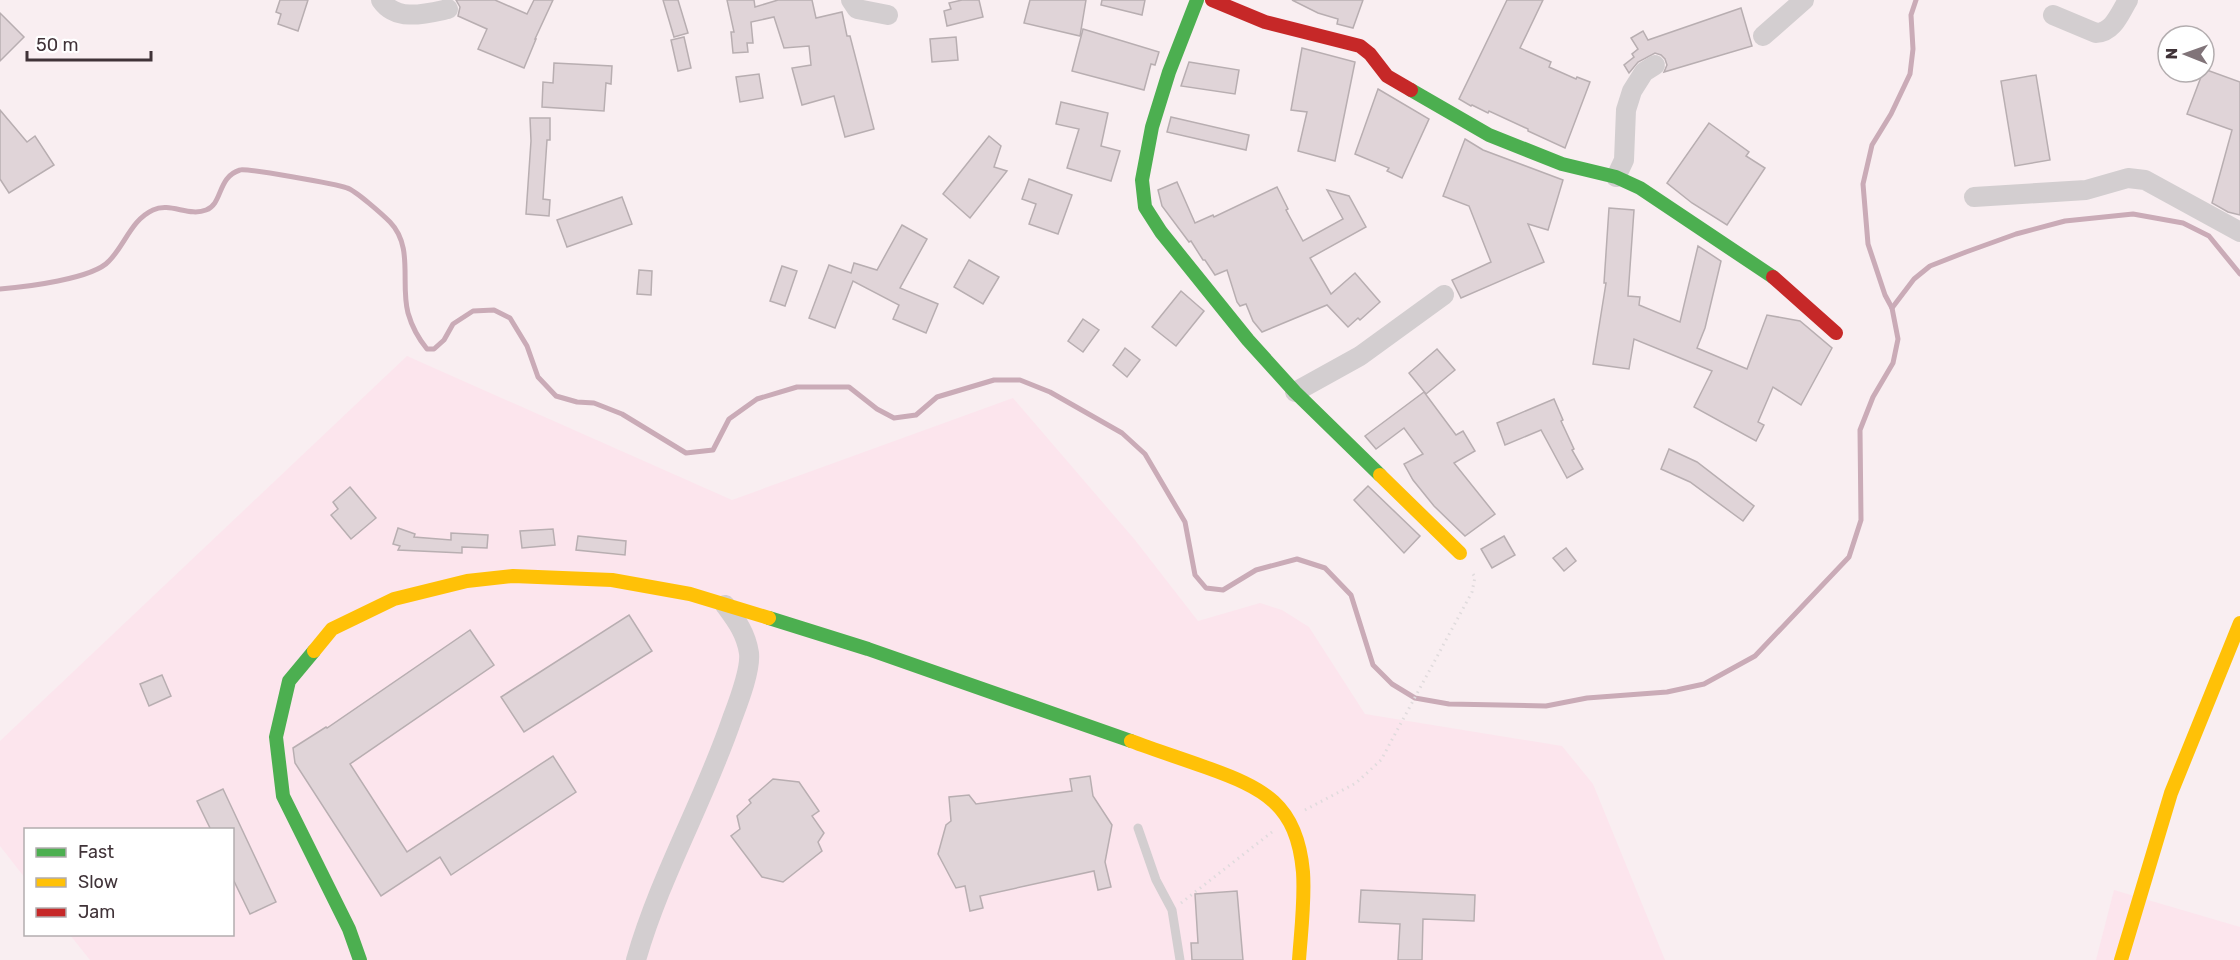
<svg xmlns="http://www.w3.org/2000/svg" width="2240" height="960" viewBox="0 0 2240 960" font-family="Rubik,sans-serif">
	<rect width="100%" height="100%" fill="#f9eef1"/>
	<!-- built -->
	<g fill="#fce5ed">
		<polygon points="407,356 732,500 1013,398 1135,540 1198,621 1260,603 1282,610 1309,627 1365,714 1562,746 1593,784 1665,960 90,960 70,935 232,934 232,830 26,830 25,878 0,846 0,741"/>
		<polygon points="2114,890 2240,927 2240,960 2096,960"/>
	</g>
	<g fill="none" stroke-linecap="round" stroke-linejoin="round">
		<!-- stream -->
		<g stroke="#caabb7" stroke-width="5">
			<path d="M0,289c25,-2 93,-10 109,-28 16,-16 22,-41 44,-51 17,-8 36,7 53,0 17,-6 11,-33 34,-40 6,-2 97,14 107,18 8,2 36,27 43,34 24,25 10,61 18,91 4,14 10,25 19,36h7l10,-9 9,-16 20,-13 21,-1 16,8 17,28 11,31 18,19 21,6 17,1 28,11 64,39 27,-3 16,-31 28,-20 40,-12h52l28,22 17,9 22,-3 21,-18 57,-17h26l30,12 72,41 23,21 40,68 10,53 11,13 17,2 33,-20 41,-11 28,9 26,27 22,70 19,19 23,14 34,6 97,2 41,-8 80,-6 37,-8 51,-28 94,-99 12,-37 -1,-90 13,-33 20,-34 5,-24 -6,-31 -7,-13 -17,-51 -5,-60 9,-39 19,-31 19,-40 3,-25 -2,-34 5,-15"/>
			<polyline points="1892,308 1914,279 1930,266 1966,252 2016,234 2065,221 2133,214 2183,223 2209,236 2240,274"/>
		</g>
	</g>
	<!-- building -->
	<g fill="#e0d4d8" stroke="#b8aeb1" stroke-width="1.5">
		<polygon points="280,0 308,0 298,31 278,24 281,14 276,12"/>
		<polygon points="456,0 495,0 527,14 534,0 553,0 535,39 536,39 524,68 478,49 487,29 458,16 460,7"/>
		<polygon points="663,0 678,0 688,33 674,37"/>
		<polygon points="727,0 754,0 755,7 778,0 812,0 816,18 842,12 847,36 850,36 874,129 845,137 834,96 802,105 792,68 811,65 809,46 784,48 774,17 751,22 753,43 747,43 748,52 733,53 731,32 734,32"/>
		<polygon points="962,0 979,0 983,17 947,26 944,11 951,9 949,3"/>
		<polygon points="1030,0 1086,0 1080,36 1024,23"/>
		<polygon points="1102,0 1145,0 1142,15 1101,5"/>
		<polygon points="1292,0 1363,0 1353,28 1337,24 1338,19 1318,13"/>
		<polygon points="1507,0 1543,0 1520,48 1551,62 1549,67 1576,79 1577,77 1590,82 1565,148 1528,131 1528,129 1489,111 1488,113 1472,105 1471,106 1459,99"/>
		<polygon points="1741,8 1752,46 1664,72 1667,65 1665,59 1661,55 1655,53 1638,62 1629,73 1624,65 1634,57 1632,54 1638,49 1631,38 1643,31 1648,40"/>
		<polygon points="0,13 24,37 0,61"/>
		<polygon points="1083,29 1159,52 1155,65 1151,64 1144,90 1072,71"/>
		<polygon points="684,37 691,68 678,71 671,40"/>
		<polygon points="956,37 958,60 932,62 930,39"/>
		<polygon points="1302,48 1355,62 1335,161 1298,151 1307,112 1291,110"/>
		<polygon points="1189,62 1239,70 1235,94 1181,86"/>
		<polygon points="554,63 612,66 611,84 606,83 604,111 542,107 543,82 553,83"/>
		<polygon points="2204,69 2240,82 2240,215 2228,212 2212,203 2232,130 2187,114"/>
		<polygon points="759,74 763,98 740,102 736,77"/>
		<polygon points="2036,75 2050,160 2015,166 2001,81"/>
		<polygon points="1378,89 1429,119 1402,178 1387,171 1389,168 1355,154"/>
		<polygon points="1061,102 1108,113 1101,146 1120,151 1111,181 1067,168 1079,129 1056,124"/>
		<polygon points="0,110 27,142 35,136 54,165 9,193 0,179"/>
		<polygon points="1171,117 1249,135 1246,150 1167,132"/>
		<polygon points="530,118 550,118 550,140 547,140 543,199 550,200 549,216 526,214 531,141"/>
		<polygon points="1709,123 1749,152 1746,156 1765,168 1727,225 1692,203 1667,183"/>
		<polygon points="989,136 1001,146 994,167 1007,171 970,218 943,194"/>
		<polygon points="1465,139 1483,150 1563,180 1548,230 1528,224 1544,262 1461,298 1452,280 1491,262 1469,206 1443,196"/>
		<polygon points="1029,179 1072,195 1058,234 1029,224 1036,204 1022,199"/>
		<polygon points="1177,182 1195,223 1213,215 1214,217 1277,187 1288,209 1286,210 1303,241 1343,219 1327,190 1349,196 1366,227 1310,258 1331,294 1355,273 1380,302 1360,320 1358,318 1348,327 1327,305 1262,332 1253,321 1246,304 1240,306 1237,302 1227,270 1215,275 1205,260 1203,260 1191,241 1189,242 1162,206 1158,190"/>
		<polygon points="622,197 632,224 567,247 557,220"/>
		<polygon points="1609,208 1634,210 1628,296 1640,297 1639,305 1680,322 1698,246 1721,261 1705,328 1697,348 1747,369 1767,315 1800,321 1832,348 1801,405 1773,387 1758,422 1764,425 1756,441 1694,407 1712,371 1634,339 1629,369 1593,364 1606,283 1604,283"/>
		<polygon points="902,225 927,239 900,288 938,304 926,333 893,319 899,305 853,281 835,328 809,318 829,265 851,273 854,263 877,270"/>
		<polygon points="969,260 999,277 983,304 954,287"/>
		<polygon points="782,266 797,271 785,306 770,301"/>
		<polygon points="639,270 652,271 651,295 637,294"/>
		<polygon points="1181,291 1204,311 1176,346 1152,327"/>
		<polygon points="1083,319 1099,330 1083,352 1068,341"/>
		<polygon points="1125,348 1140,360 1127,377 1113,365"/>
		<polygon points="1437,349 1455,370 1426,394 1409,373"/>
		<polygon points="1424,392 1456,435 1463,431 1475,451 1454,463 1495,514 1465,536 1434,506 1413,480 1404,464 1423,454 1404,428 1376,449 1365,436"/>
		<polygon points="1554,399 1563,420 1561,421 1574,449 1572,450 1583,469 1567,478 1541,430 1505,445 1497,423"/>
		<polygon points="1669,449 1697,462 1754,506 1743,521 1690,482 1661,469"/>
		<polygon points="1368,486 1420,536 1404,553 1354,500"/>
		<polygon points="350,487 376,518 351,539 331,515 338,509 333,502"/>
		<polygon points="398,528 415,534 414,537 451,540 451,533 488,535 487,548 462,547 462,553 398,550 400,546 393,544"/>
		<polygon points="553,529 555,545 522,548 520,531"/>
		<polygon points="578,536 626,541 625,555 576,550"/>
		<polygon points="1504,536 1515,555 1492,568 1481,549"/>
		<polygon points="1566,548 1576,561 1564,571 1553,558"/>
		<polygon points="629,615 652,651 524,732 501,697"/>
		<polygon points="470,630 494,665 350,764 407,852 553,756 576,792 451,875 440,857 381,896 295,763 293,748 326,727 327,728"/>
		<polygon points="162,675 171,696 149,706 140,684"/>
		<polygon points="1090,776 1093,796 1112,825 1105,862 1111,887 1098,890 1094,871 980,896 983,908 970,911 965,886 956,888 938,854 946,825 951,821 949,797 969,795 976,804 1072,791 1070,779"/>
		<polygon points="773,779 799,782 819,811 812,816 824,833 818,842 822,851 783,882 762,877 731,836 740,829 737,816 751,803 749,800"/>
		<polygon points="223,789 276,902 250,914 232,877 232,830 211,830 197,801"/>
		<polygon points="1361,890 1475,895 1474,921 1423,919 1422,960 1398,960 1400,924 1359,922"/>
		<polygon points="1237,891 1243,960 1192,960 1191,943 1198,943 1195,894"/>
	</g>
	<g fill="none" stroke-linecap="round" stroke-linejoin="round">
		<!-- path -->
		<g stroke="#e0dbdd" stroke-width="3" stroke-dasharray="1.5 4.5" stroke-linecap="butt">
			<polyline points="1305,810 1356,783 1381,760 1472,592 1475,577 1471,571"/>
			<polyline points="1181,903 1272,832"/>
		</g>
		<!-- lane -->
		<polyline stroke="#d3ced0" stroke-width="9" points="1138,828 1156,880 1172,910 1180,960"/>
		<!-- street -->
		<g stroke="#d3ced0" stroke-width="20">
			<path d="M381,0c15,22 44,14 67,9"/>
			<polyline points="851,0 857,9 888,15"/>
			<path d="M2053,15l43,18c17,0 24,-20 32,-33"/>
			<polyline points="1763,36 1804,0"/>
			<polyline points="1616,177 1624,160 1626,110 1632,91 1644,72 1655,65"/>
			<polyline points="1974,197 2086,190 2128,178 2145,180 2240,232"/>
			<polyline points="1295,392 1360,356 1444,295"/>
			<path d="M636,960c24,-84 68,-159 96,-241 6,-16 19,-49 17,-66 -3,-20 -13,-33 -24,-48"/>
		</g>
		<!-- fast -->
		<g stroke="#4caf50" stroke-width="14">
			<polyline points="1197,0 1169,72 1152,127 1142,180 1145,207 1161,232 1248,340 1295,392 1380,475"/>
			<polyline points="1411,90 1489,135 1562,164 1616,177 1640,188 1773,277"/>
			<polyline points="769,618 868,649 1131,741"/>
			<polyline points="314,651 289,681 276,737 283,796 349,929 360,960"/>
		</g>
		<!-- slow -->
		<g stroke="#ffc107" stroke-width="14">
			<polyline points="1380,475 1460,553"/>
			<polyline points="314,651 332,629 394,599 467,581 513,576 612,580 690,594 769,618"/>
			<path d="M1131,741c24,9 49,17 74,26 59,21 92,37 98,105 2,29 -2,59 -4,88"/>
			<polyline points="2121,960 2171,793 2240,623"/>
		</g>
		<!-- jam -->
		<g stroke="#c62828" stroke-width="14">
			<polyline points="1212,0 1265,22 1360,46 1370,54 1387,76 1411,90"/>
			<polyline points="1773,277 1836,333"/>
		</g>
	</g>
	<!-- legend -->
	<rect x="24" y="828" width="210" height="108" fill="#ffffff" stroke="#b3adaf" stroke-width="1.5"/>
	<rect x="36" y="848" width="30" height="9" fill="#4caf50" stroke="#b3adaf" stroke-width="1.5"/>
	<text x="78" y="858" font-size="18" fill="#403338">Fast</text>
	<rect x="36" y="878" width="30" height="9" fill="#ffc107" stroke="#b3adaf" stroke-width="1.5"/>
	<text x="78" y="888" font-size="18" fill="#403338">Slow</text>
	<rect x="36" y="908" width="30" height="9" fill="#c62828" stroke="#b3adaf" stroke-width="1.5"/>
	<text x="78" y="918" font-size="18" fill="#403338">Jam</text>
	<!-- north arrow -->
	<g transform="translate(2186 54) rotate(271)"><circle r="28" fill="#ffffff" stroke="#b3adaf" stroke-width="1.5"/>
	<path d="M0-4.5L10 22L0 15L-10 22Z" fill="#817479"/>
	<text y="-9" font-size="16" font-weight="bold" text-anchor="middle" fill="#403338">N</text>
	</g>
	<!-- scale -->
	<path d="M27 51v9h124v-9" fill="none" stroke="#403338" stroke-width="3"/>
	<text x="36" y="51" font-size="18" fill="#403338" stroke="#ffffff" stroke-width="4.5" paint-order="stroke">50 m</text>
</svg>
